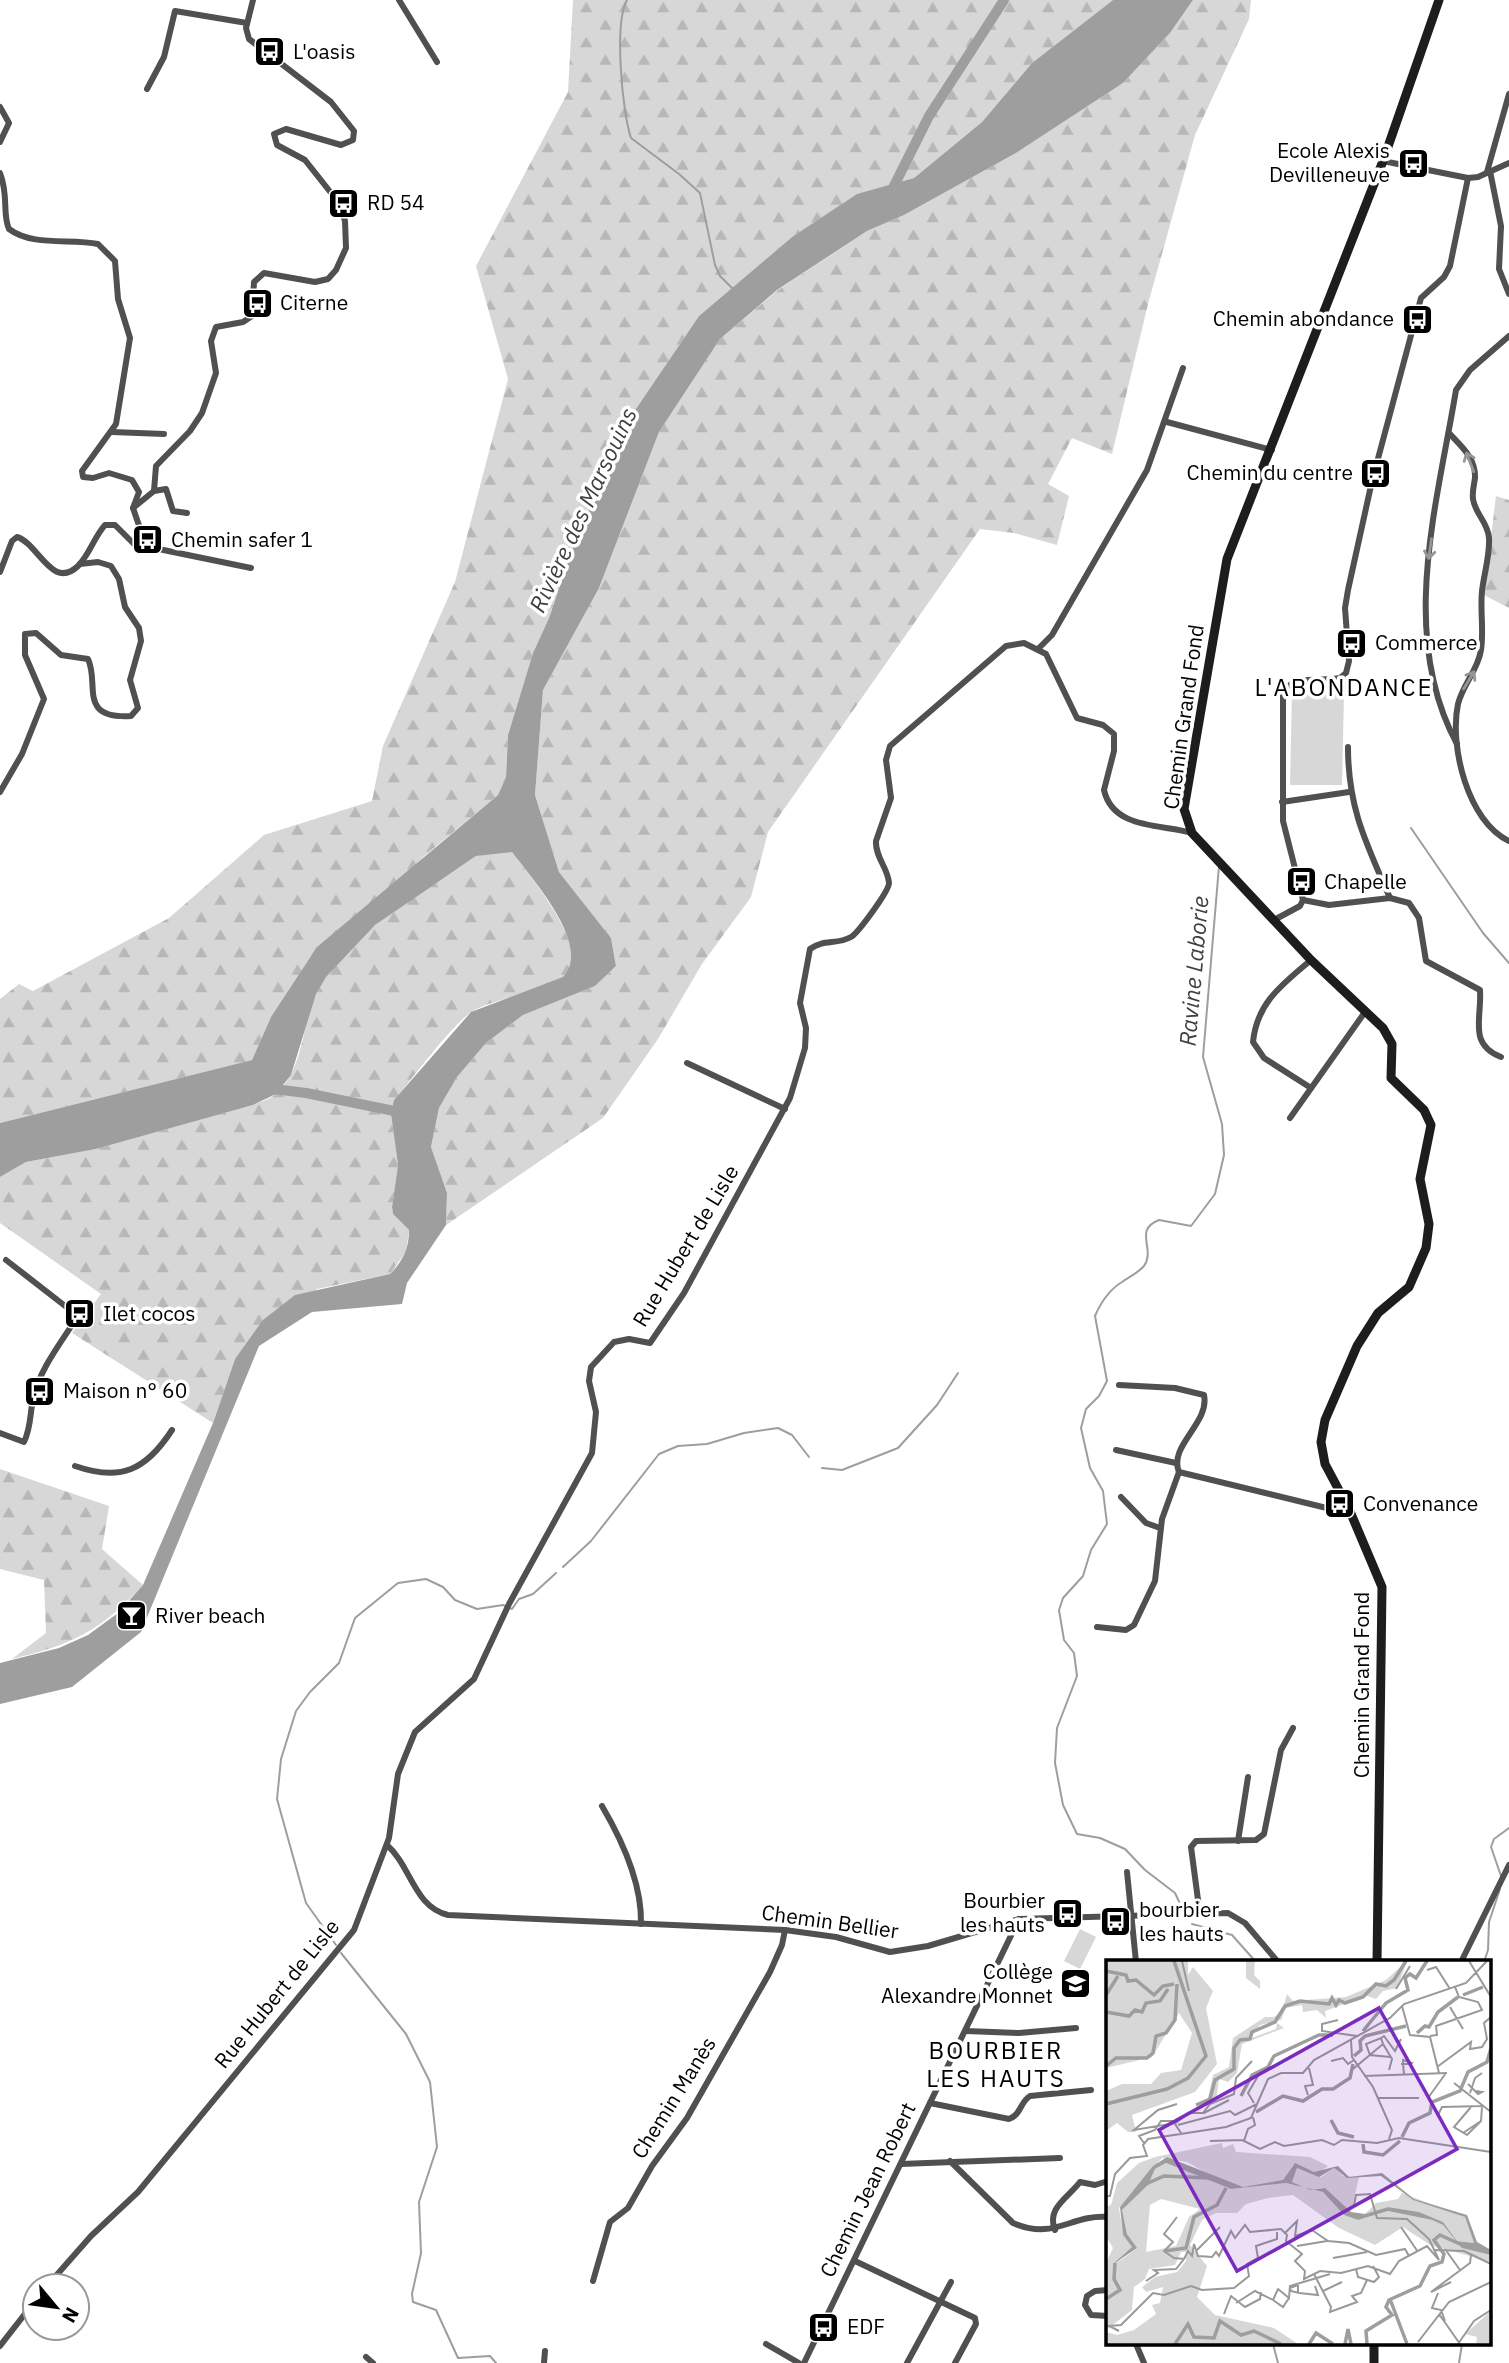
<svg xmlns="http://www.w3.org/2000/svg" width="1509" height="2363" viewBox="0 0 1509 2363" font-family="'IBM Plex Sans',sans-serif">
	<defs>
		<pattern id="forest-firs" width="22" height="20" patternUnits="userSpaceOnUse" patternTransform="scale(1.75)"><rect width="22" height="20" fill="#d7d7d7"/><path d="M5 1l3.5 6h-7zM16 11l3.5 6h-7z" fill="#b7b7b7"/></pattern>
	</defs>
	<rect width="100%" height="100%" fill="#fff"/>
	<!-- forest -->
	<g fill="url(#forest-firs)">
		<polygon points="573,0 1113,0 1032,63 982,122 914,178 857,195 792,237 699,316 625,425 573,547 549,618 533,653 508,735 506,777 498,795 423,857 271,1017 252,1060 0,1123 0,999 19,984 33,991 169,918 264,835 372,801 383,746 455,582 508,379 476,266 568,92"/>
		<polygon points="1193,0 1251,0 1249,19 1195,135 1148,304 1112,454 1072,438 1048,484 1069,496 1057,545 1014,533 980,529 768,832 751,897 702,964 658,1039 603,1118 446,1225 447,1193 431,1147 439,1108 457,1077 486,1043 523,1015 595,986 616,966 611,938 559,872 535,795 543,690 599,588 659,432 720,339 778,290 867,231 904,215 1016,153 1123,83 1170,33"/>
		<polygon points="1496,496 1509,500 1509,608 1484,595"/>
		<path d="M494,852h18c15,21 85,102 52,125 -25,17 -65,20 -91,34 -17,9 -64,71 -78,89l-4,14 7,51 -6,42 1,7 16,16 -3,22 -16,22 -73,15 -82,70 -22,64 -141,-90 29,-39 -101,-71v-46l26,-15 70,-13 157,-44c7,-3 18,-6 24,-12 27,-24 25,-72 41,-103 31,-61 105,-95 158,-134z"/>
		<path d="M0,1469l109,37 -7,43 41,36c-42,46 -72,60 -131,74l34,-26 -2,-53 -44,-11z"/>
	</g>
	<!-- park -->
	<g fill="#d7d7d7">
		<polygon points="1292,692 1344,693 1342,785 1290,785"/>
		<polygon points="1080,1929 1096,1937 1080,1969 1064,1961"/>
	</g>
	<!-- water -->
	<path fill="#9e9e9e" d="M1113,0h80l-23,33 -47,50 -107,70 -112,62 -37,16 -90,59 -57,49 -61,93 -60,156 -56,102 -8,105 24,77 52,66 5,28 -21,20 -72,29 -37,28 -29,34 -18,31 -8,39 16,46 -1,32 -39,58 -5,21 -90,8 -53,34 -118,286 -69,55 -72,17v-41l59,-15 29,-13 30,-22 25,-28 70,-162 22,-64 28,-39 32,-25 95,-21c13,-13 19,-25 19,-44l-16,-16 -1,-7 6,-42 -7,-51 3,-14 77,-88 92,-35c30,-31 -31,-98 -51,-125l-36,4 -101,69 -49,52 -10,17 -25,81 -15,19 -23,11 -157,44 -70,13 -26,15v-54l252,-63 19,-43 46,-70 181,-152 8,-18 2,-42 25,-82 16,-35 24,-71 52,-122 74,-109 93,-79 65,-43 57,-16 68,-56 50,-59z"/>
	<g fill="none" stroke-linecap="round" stroke-linejoin="round">
		<!-- stream -->
		<g stroke="#9e9e9e" stroke-width="2">
			<path d="M627,0c-13,23 -5,111 4,138l48,36 21,19 15,72 5,11 14,14"/>
			<polyline points="1411,828 1483,933 1509,963"/>
			<polyline points="822,1468 842,1470 898,1448 937,1405 958,1373"/>
			<polyline points="563,1567 591,1541 659,1454 678,1446 707,1444 744,1433 778,1428 792,1435 809,1457"/>
			<polyline points="1501,1876 1491,1847 1494,1839 1509,1828"/>
			<path d="M1183,1910l-8,-17 -30,-23 -20,-21 -25,-11 -23,-4 -14,-29 -8,-42 2,-35 20,-52 -3,-23 -10,-13 -5,-30 4,-12 20,-22 8,-26 16,-26 -4,-33 -13,-23 -9,-40 5,-19 13,-13 8,-15 -12,-65c6,-14 14,-26 27,-34 7,-5 16,-9 22,-16 12,-17 -11,-36 15,-46l32,6 24,-32 9,-39 -2,-31 -19,-67 16,-191"/>
			<polyline points="1192,1924 1232,1935 1256,1962"/>
			<polyline points="336,1945 306,1903 277,1799 281,1759 296,1711 310,1692 339,1663 355,1618 398,1583 426,1579 443,1587 455,1600 477,1609 503,1605 512,1609 519,1599 533,1594 556,1573"/>
			<polyline points="341,1953 406,2034 430,2082 437,2147 419,2202 421,2253 412,2294 413,2302 436,2310 458,2358 490,2356 496,2363"/>
			<polyline points="1484,1962 1488,1950 1489,1922 1500,1889"/>
			<polyline points="1273,2344 1278,2363"/>
			<polyline points="1459,2363 1462,2344"/>
		</g>
		<!-- river -->
		<g stroke="#9e9e9e" stroke-width="10">
			<polyline points="889,196 929,116 1004,0"/>
			<polyline points="266,1088 306,1093 404,1113"/>
		</g>
		<!-- street -->
		<g stroke="#505050" stroke-width="6">
			<polyline points="399,0 437,62"/>
			<polyline points="147,89 164,57 175,11 247,23"/>
			<polyline points="0,107 9,123 0,142"/>
			<polyline points="1383,161 1468,178 1478,177 1509,163"/>
			<polyline points="1490,171 1501,226 1499,269 1509,294"/>
			<polyline points="1487,172 1509,94"/>
			<path d="M0,173c9,23 2,41 9,56 24,18 62,9 89,15l17,17 3,38 12,39 -14,86 -34,47 1,6 10,1 16,-5 23,7 7,12 -6,16"/>
			<polyline points="1167,422 1272,450"/>
			<polyline points="112,432 164,434"/>
			<path d="M1449,433c12,13 27,25 26,45 -1,7 -3,14 -2,21 2,15 15,23 16,39 1,17 -5,36 -7,53 -2,19 2,40 -1,59 -3,20 -18,34 -23,54 -9,42 10,118 51,137"/>
			<polyline points="154,491 166,489 173,511 187,513"/>
			<polyline points="144,546 251,568"/>
			<path d="M0,572l12,-31 5,-4c21,6 35,54 61,29 12,-12 16,-29 27,-41h10l20,20 8,2 1,-7 -11,-32 21,-17 2,-25 34,-35 12,-18 14,-40 -5,-32 5,-14 27,-5 9,-6 2,-34 10,-9 51,9 13,-3 8,-9 10,-22 -1,-27 -6,-18 -34,-43 -28,-15 -3,-11 12,-5 55,16 12,-5 1,-9 -23,-29 -82,-63 -3,-11 7,-28"/>
			<polyline points="1039,648 1052,635 1147,470 1183,368"/>
			<polyline points="1342,677 1348,694"/>
			<path d="M1457,744c-59,-109 -20,-239 -1,-354l14,-20 39,-34"/>
			<path d="M1348,747c0,61 18,96 42,151"/>
			<path d="M0,792l22,-38 22,-55 -19,-44v-21l11,-1 25,22 27,4c12,25 -11,60 43,57l7,-8 -8,-28 11,-39 -2,-13 -14,-21 -6,-28 -8,-13 -13,-4 -18,2"/>
			<polyline points="1282,802 1349,792"/>
			<path d="M1303,900l26,5 61,-7 19,5 10,15 7,43 54,29c2,29 -12,54 21,67"/>
			<path d="M1274,920l26,-14 3,-6 -20,-79v-129c11,-18 39,-10 57,-14l6,-5 3,-12 -4,-53 3,-18 24,-109 49,-183 23,-21 6,-11 18,-88"/>
			<polyline points="687,1063 785,1109"/>
			<path d="M1311,1088l-47,-30 -11,-16c4,-40 30,-58 58,-82"/>
			<polyline points="1290,1118 1365,1012"/>
			<path d="M1119,1385l56,3 29,7c6,28 -36,51 -25,77l160,39 10,-2"/>
			<path d="M0,1433l24,9c7,-14 6,-29 9,-43 6,-29 29,-58 45,-83l-72,-56"/>
			<polyline points="1116,1450 1176,1463"/>
			<path d="M75,1466c46,16 71,4 97,-36"/>
			<polyline points="1121,1497 1146,1523 1160,1528"/>
			<polyline points="1097,1627 1126,1630 1134,1625 1155,1581 1162,1519 1179,1472"/>
			<path d="M602,1806c20,34 40,78 39,118"/>
			<polyline points="1238,1841 1248,1777"/>
			<path d="M387,1845c24,21 27,62 61,70l337,15 51,7 54,15 38,-6 91,-27 209,-6 17,10 33,39"/>
			<polyline points="1127,1872 1136,1962"/>
			<polyline points="1200,1915 1191,1847 1196,1841 1256,1840 1264,1834 1281,1750 1293,1728"/>
			<polyline points="1461,1962 1509,1865"/>
			<polyline points="966,2031 1019,2033 1076,2028"/>
			<path d="M930,2103l79,16c12,-4 11,-17 21,-23l61,-6"/>
			<path d="M950,2161l63,62c41,18 58,-9 95,-6"/>
			<polyline points="901,2164 1060,2158"/>
			<path d="M1055,2230c-9,-22 13,-32 25,-48l15,3 13,-4"/>
			<polyline points="855,2261 975,2318 976,2324 955,2363"/>
			<polyline points="593,2281 610,2222 628,2208 652,2166 687,2118 770,1972 782,1945 785,1930"/>
			<path d="M47,2286l44,-50 47,-44 216,-262 35,-92 9,-64 17,-42 59,-53 35,-75 83,-151 4,-41 -7,-31 2,-14 23,-25 15,-3 21,4 34,-50 106,-195 15,-50 1,-20 -6,-25 10,-54c13,-10 27,-4 41,-12 7,-4 38,-46 38,-54 -1,-15 -14,-26 -13,-42l15,-43 -5,-38 4,-14 116,-100 18,-3 22,11 31,64 26,7 11,9v17l-10,39c9,40 59,34 88,43"/>
			<polyline points="1108,2290 1095,2291 1087,2296 1085,2305 1091,2315 1108,2316"/>
			<polyline points="766,2344 799,2363"/>
			<polyline points="1136,2344 1144,2363"/>
			<polyline points="0,2346 35,2301"/>
			<polyline points="366,2357 373,2363"/>
			<polyline points="544,2363 545,2351"/>
			<polyline points="804,2363 1019,1919"/>
			<polyline points="907,2363 951,2282"/>
		</g>
		<!-- secondary -->
		<g stroke="#1d1d1d" stroke-width="9">
			<polyline points="1377,1962 1382,1587 1349,1509 1325,1464 1321,1442 1325,1420 1357,1346 1378,1313 1409,1287 1426,1248 1429,1224 1420,1179 1431,1125 1424,1110 1391,1078 1392,1044 1383,1028 1311,960 1192,833 1184,809 1227,559 1383,161 1439,0"/>
			<polyline points="1374,2344 1374,2363"/>
		</g>
	</g>
	<!-- one-way arrows -->
	<defs><path id="oneway-shaft" d="M-6 0H5M1.5-3L5.5 0L1.5 3" fill="none" stroke-width="1.6" stroke-linecap="round" stroke-linejoin="round" transform="scale(1.75)"/></defs>
	<g stroke="#969696">
		<use href="#oneway-shaft" transform="translate(1470 462) rotate(-111)"/>
		<use href="#oneway-shaft" transform="translate(1430 549) rotate(98)"/>
		<use href="#oneway-shaft" transform="translate(1469 680) rotate(-59)"/>
	</g>
	<!-- icons -->
	<defs>
		<symbol id="bus-square" viewBox="-11 -11 22 22"><rect x="-9" y="-9" width="18" height="18" rx="4" fill="#000" stroke="#fff"/><path d="M-5-6H5V4H4V6H2V4H-2V6H-4V4H-5ZM-3.5-4V0h7V-4ZM-3.5 1.2v1.5H-2V1.2ZM2 1.2v1.5H3.5V1.2Z" fill="#fff"/></symbol>
		<symbol id="bar-square" viewBox="-11 -11 22 22"><rect x="-9" y="-9" width="18" height="18" rx="4" fill="#000" stroke="#fff"/><path d="M-6-5H6L.8 .8V4.5H3.5V6h-7V4.5H-.8V.8Z" fill="#fff"/></symbol>
		<symbol id="school-square" viewBox="-11 -11 22 22"><rect x="-9" y="-9" width="18" height="18" rx="4" fill="#000" stroke="#fff"/><path d="M0-5L7-2L0 1L-7-2ZM-4 1L0 2.5L4 1V4Q0 6-4 4Z" fill="#fff"/></symbol>
	</defs>
	<g fill-rule="evenodd">
		<use href="#bus-square" x="252" y="34" width="35" height="35"/>
		<use href="#bus-square" x="1396" y="146" width="35" height="35"/>
		<use href="#bus-square" x="326" y="186" width="35" height="35"/>
		<use href="#bus-square" x="240" y="286" width="35" height="35"/>
		<use href="#bus-square" x="1400" y="302" width="35" height="35"/>
		<use href="#bus-square" x="1358" y="456" width="35" height="35"/>
		<use href="#bus-square" x="130" y="522" width="35" height="35"/>
		<use href="#bus-square" x="1334" y="626" width="35" height="35"/>
		<use href="#bus-square" x="1284" y="864" width="35" height="35"/>
		<use href="#bus-square" x="62" y="1296" width="35" height="35"/>
		<use href="#bus-square" x="22" y="1374" width="35" height="35"/>
		<use href="#bus-square" x="1322" y="1486" width="35" height="35"/>
		<use href="#bar-square" x="114" y="1598" width="35" height="35"/>
		<use href="#bus-square" x="1050" y="1896" width="35" height="35"/>
		<use href="#bus-square" x="1098" y="1904" width="35" height="35"/>
		<use href="#school-square" x="1058" y="1966" width="35" height="35"/>
		<use href="#bus-square" x="806" y="2310" width="35" height="35"/>
	</g>
	<g text-anchor="middle" stroke-width="7" stroke-linejoin="round" paint-order="stroke">
		<!-- poi labels -->
		<g font-size="21" fill="#000" stroke="#fff" text-anchor="start">
			<text x="293" y="59">L'oasis</text>
			<text x="1390" y="158" text-anchor="end">Ecole Alexis<tspan x="1390" dy="24">Devilleneuve</tspan></text>
			<text x="367" y="210">RD 54</text>
			<text x="280" y="310">Citerne</text>
			<text x="1394" y="326" text-anchor="end">Chemin abondance</text>
			<text x="1353" y="480" text-anchor="end">Chemin du centre</text>
			<text x="171" y="547">Chemin safer 1</text>
			<text x="1375" y="650">Commerce</text>
			<text x="1324" y="889">Chapelle</text>
			<text x="103" y="1321">Ilet cocos</text>
			<text x="63" y="1398">Maison n° 60</text>
			<text x="1363" y="1511">Convenance</text>
			<text x="155" y="1623">River beach</text>
			<text x="1045" y="1908" text-anchor="end">Bourbier<tspan x="1045" dy="24">les hauts</tspan></text>
			<text x="1139" y="1917">bourbier<tspan x="1139" dy="24">les hauts</tspan></text>
			<text x="1053" y="1979" text-anchor="end">Collège<tspan x="1053" dy="24">Alexandre Monnet</tspan></text>
			<text x="847" y="2334">EDF</text>
		</g>
		<!-- street labels -->
		<g font-size="21" fill="#000" stroke="#fff">
			<text transform="translate(1184 717) rotate(-82)" y="7">Chemin Grand Fond</text>
			<text transform="translate(686 1246) rotate(-59)" y="7">Rue Hubert de Lisle</text>
			<text transform="translate(1362 1685) rotate(-90)" y="7">Chemin Grand Fond</text>
			<text transform="translate(830 1922) rotate(8)" y="7">Chemin Bellier</text>
			<text transform="translate(277 1994) rotate(-51)" y="7">Rue Hubert de Lisle</text>
			<text transform="translate(674 2098) rotate(-58)" y="7">Chemin Manès</text>
			<text transform="translate(868 2190) rotate(-64)" y="7">Chemin Jean Robert</text>
		</g>
		<!-- water labels -->
		<g font-size="23" font-style="italic" fill="#3f3f3f" stroke="#fff">
			<text transform="translate(583 510) rotate(-65)" y="8">Rivière des Marsouins</text>
			<text transform="translate(1194 971) rotate(-85)" y="8">Ravine Laborie</text>
		</g>
		<!-- quarter labels -->
		<g font-size="24" letter-spacing="2" fill="#000" stroke="#fff">
			<text x="1344" y="696">L'ABONDANCE</text>
			<text x="996" y="2059">BOURBIER<tspan x="996" dy="28">LES HAUTS</tspan></text>
		</g>
	</g>
	<!-- overview -->
	<g transform="translate(1106 1960)">
		<rect width="385" height="385" fill="#fff"/>
		<path d="M0,1h82v14l5,-8 20,24 -7,17 11,56 -22,28 -63,23 4,17h-8l-11,-9 -11,8v-40l16,-7h29l10,-11 20,-3 11,-37 -13,-20 -27,44 -46,11zM140,1h9l-1,14 6,6v8l-14,-11zM301,1l-10,27 -14,3 -7,8 -9,-3 -42,15 1,7 -9,-8 -14,2 -1,-7 -16,3 -5,12 -21,5 -11,14 27,-10 1,-6 7,5 -42,16 -5,29 -9,9 -9,-3 -3,23 -10,4 7,-31 16,-8 4,-29 32,-21h9l8,-6 5,-17 6,7 53,-4 40,-17zM116,183l1,5 10,-4 3,8 74,5 18,9 -10,7 -25,-8 -9,15 -11,4 -30,3 -19,-4 -37,-21 -25,-4 -43,50 4,27 9,12 -15,16 19,-14 -9,-15 -5,-24 26,-25 7,-16 11,-6 65,26 55,-6 37,9 21,23 14,5 30,-9 44,9 11,5 19,22 29,8v7l-61,-17 -27,-18 -28,18 -36,-17 -46,-33 -25,3 -22,6 -9,9h-21l-14,7 -12,25 17,21 -10,31 18,18 59,13 24,16h-192v-12l11,3 17,-5 22,-16 -4,-9 8,-2 3,-16 -17,5 -4,-5 13,-10 22,-5 9,-11v-9h-5l-6,13 -26,4 -4,10 -11,8 -2,23 -26,20v-67l7,-15 -6,-10 -1,-31 5,-2 6,-22 22,-20 16,-6zM55,239l39,10 -11,8 -13,29 -30,6 4,-47zM191,208l24,9 13,-9 9,8 16,1 -8,35 -29,-24 -12,2 -18,-8zM296,233l63,24 9,26 -17,-2 -14,-19 -25,-10 -30,-5 -24,8 12,-12 22,-4zM385,351v32l-15,1 1,-7 -12,-3z" fill="#d7d7d7" fill-rule="evenodd"/>
		<path d="M61,197l76,30 40,-7 12,-17 19,9 24,-6 11,11 33,-4 32,26 53,16 10,27 14,8v5l-29,-7 -19,-23 -11,-5 -44,-9 -30,9 -14,-5 -21,-23 -37,-9 -55,6 -65,-26 -11,6 -7,16 -26,25 5,24 10,14 -25,17 20,-18 -9,-12 -3,-28 33,-41zM191,208l22,9 15,-9 13,10 34,-2 32,24 52,17 9,26 -17,-2 -14,-19 -24,-10 -31,-5 -23,7 -14,-2 -26,-24 -15,2 -18,-8z" fill="#9e9e9e" fill-rule="evenodd"/>
		<path fill="none" stroke="#9e9e9e" stroke-width="3.5" d="M0,11l20,4 2,6 8,-1 18,15 9,-9 11,-2M0,35l12,-19M357,35l20,-8M0,52l23,4 6,-6 7,2 4,-9 14,-2 8,-12M257,71l23,-28 22,-13 -3,-12 5,-4 6,4 11,-17M311,73l8,-7 4,1 9,-15 20,-15M248,96l7,-6 -1,-9 5,-5 41,-10M0,106l10,-8h31l6,-5 3,-17 10,-3 9,-13 2,-36M135,136l11,-21 16,-8 6,-11 45,-21h14M0,144l61,-15 21,-11 18,-22 -32,-95M90,145l14,-6 5,-19 19,-11v-21l6,-8 10,-1 2,-7 23,-10 10,-16 15,-5 29,3 3,-6 4,7 3,-5 6,3 18,-6 13,-13 10,2 8,-6 12,-19M150,152l27,-16 20,5 19,-12h11l17,-11 3,-14M225,160l7,13 16,4M296,177l7,-14 21,-10 2,-11 28,-11 8,-19 19,-10 4,-14M257,184l1,8 19,3 17,-14M40,224l18,-8 46,2M59,291l21,-3 8,-31 23,-12 9,-17M0,339l14,-9 -6,-11 1,-16M284,339l17,45M69,384l13,-20 6,13 20,1 6,-17 21,14 13,-4 27,13M203,384l7,-11 17,11M239,384l3,-15 3,15M261,384l-1,-13 26,-16 -6,-8 3,-7 31,-14 10,-20 12,-4 2,-8 -10,-14 6,-5 22,10"/>
		<path fill="none" stroke="#999" stroke-width="2" d="M76,1l7,30M363,1l22,36M321,10l9,-3 14,22M290,29l14,-23M296,46l8,29 20,2 9,36M344,47l13,22M232,60l-16,4v7l35,5M324,76l7,-1 -1,-9 46,-16 -4,-8 -19,-5 -4,-10M275,78l3,-2 11,15 6,-12M245,80l1,17 21,30 19,43 -3,9M277,84l-2,-6 -15,6 4,11 20,2M277,84l9,15 -3,11M225,101l12,-3 5,6 6,-4M295,104h10l1,-1 -9,-3v4l1,10M331,107l34,-25 -1,7 12,-2 5,-8 -3,-16 7,-6M247,109l30,-25M258,116l83,-3M348,123l37,29M362,124l10,10 4,-2 -6,-1M364,133l5,-15 7,-5M202,135l-3,-9 8,-1 -4,-17M271,138h42M322,138l18,-25M148,143l-6,-10 10,-17M365,147l-17,20 13,8 14,-14M97,153l7,-9 24,-10 2,-16 16,-17M332,155l4,-8 41,-1M147,157l2,8 -7,4 -4,12 16,8 15,-7 9,4 38,-6 12,5 8,-5 35,3 22,-5 92,14M70,163l-42,7 24,-20 19,-6M70,163l12,-10h16l25,-13M72,165l52,-14 5,4 22,-11M357,173l18,-12 1,-14M104,181l34,-1M38,183l-5,-7 16,-6 6,-9h12l8,12M0,236h4l5,-22 15,-16 17,-2 -4,-11 5,-6 78,-12 25,-9 17,-39 13,-6h22l11,-13 76,-42 14,-14 62,-21 21,-22M71,257l-13,17 9,8 -9,9 10,7 10,1 4,-8 4,5 2,-12 4,12 14,1 4,-5 3,4 12,-25 4,7 10,-13 5,7 31,-3 6,6 -1,6 16,13 -7,7 10,10 -1,8 16,-8 21,2 27,-7 22,8 9,-13 28,-15 12,14 -10,-21 -22,-20 -30,-1 -7,-24 -14,1 -2,10M295,267l17,25M179,273l12,-12 -2,15 17,-6 16,11 21,2 27,12 29,-6 4,7M191,286l30,-5M339,289l15,21M91,290l23,-23M329,290l29,1 27,13M227,298l34,-6M250,309l2,8 16,5 5,-5 -6,-11M208,314l17,33 -1,5 27,-10 -5,-6 9,-3 6,-13M40,321l12,-8 -4,-3 22,-1 8,-10M345,322l-20,10 39,-29 1,-8M217,331l19,-9M192,332v-7l-8,3 1,3 8,2 19,2 -3,-9M332,333l-6,15 9,2 4,11M167,340l10,7 6,-9M130,343l19,-12 18,9 5,-11 11,9 1,-12 40,-12M118,354l7,-18 14,11 15,-8 1,-7M333,354l21,30M13,371l-10,-5 12,-1 32,-32 11,2 27,-9 11,4 32,-2 15,-12 -2,-12 11,-6 -2,-12 21,-7v-7M312,382l31,-40 42,-20M352,384l16,-23 17,-11"/>
		<path fill="#7b2cbf" fill-opacity="0.15" stroke="#7b2cbf" stroke-width="3.5" d="M273,48l78,141 -220,122 -78,-141z"/>
		<rect width="385" height="385" fill="none" stroke="#000" stroke-width="3.5"/>
	</g>
	<!-- north arrow -->
	<g transform="translate(56 2307) rotate(119)"><circle r="33" fill="#ffffff" stroke="#999999" stroke-width="2"/>
	<path d="M0-5L12 26L0 18L-12 26Z" fill="#000000"/>
	<text y="-10" font-size="19" font-weight="bold" text-anchor="middle" fill="#000000">N</text>
	</g>
</svg>
